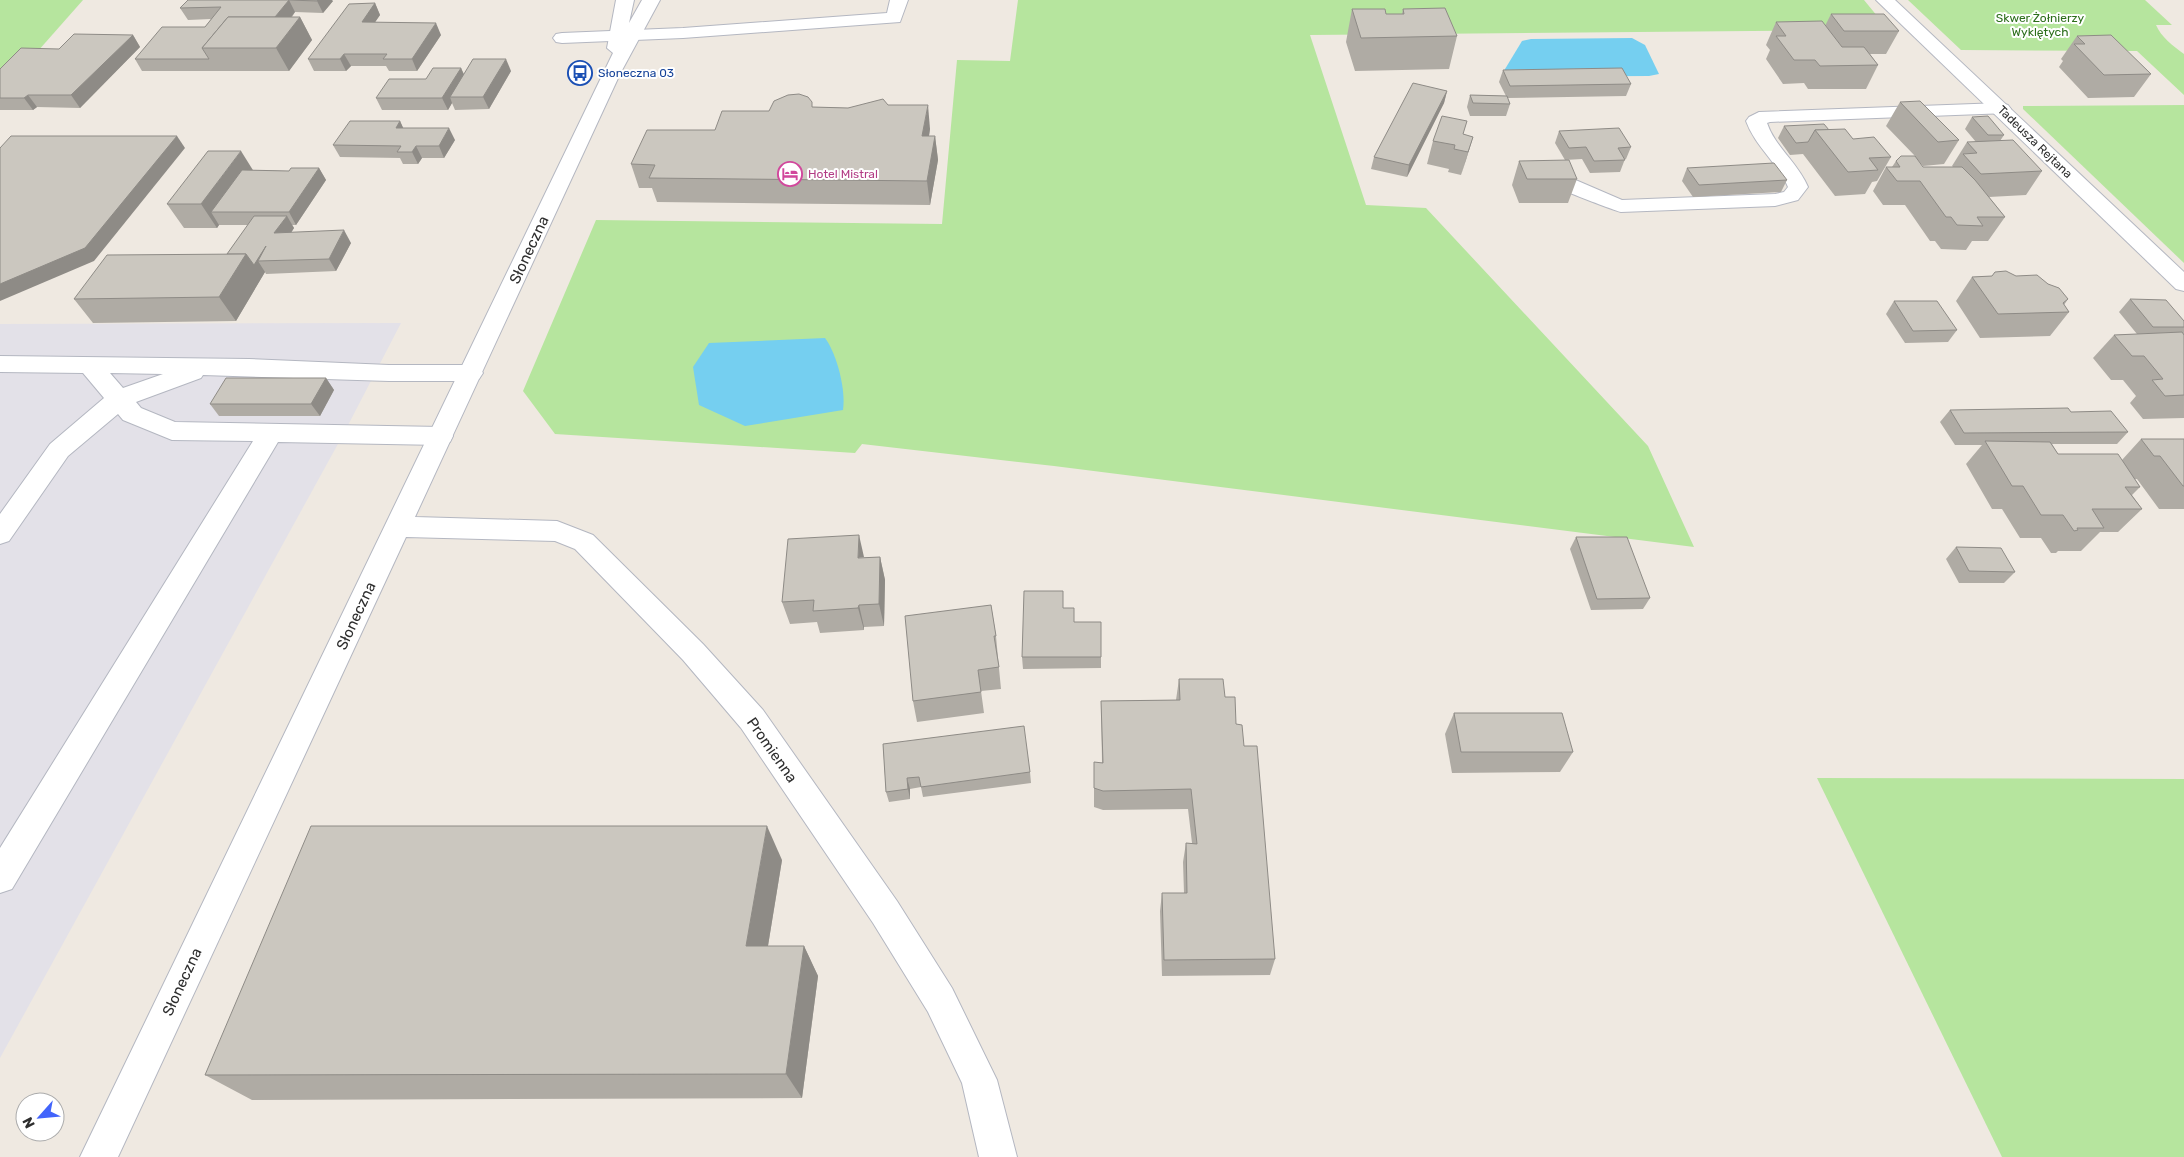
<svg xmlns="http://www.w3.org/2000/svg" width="2184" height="1157" viewBox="0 0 2184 1157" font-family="Rubik,sans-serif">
	<rect width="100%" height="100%" fill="#efe9e1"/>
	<!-- industrial -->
	<polygon fill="#e3e1e8" points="401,323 344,433 0,1058 0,324"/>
	<!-- green -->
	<g fill="#b6e59e">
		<polygon points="0,0 83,0 30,60 0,90"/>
		<polygon points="1018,0 1864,0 1887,28 1867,30 1310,35 1366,205 1426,208 1648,446 1694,547 1054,466 862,444 855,453 555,434 523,391 596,220 942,224 957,60 1010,61"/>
		<path d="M1908,0h237l27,25h-16c5,12 17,21 28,29v41l-47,-44 -176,-1z"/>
		<polygon points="2184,105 2184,263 2023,109 2023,106"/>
		<polygon points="1817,778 2184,779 2184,1157 2002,1157"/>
	</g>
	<!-- water -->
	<g fill="#75cff0">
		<polygon points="1632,38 1645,45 1659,74 1649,76 1506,77 1502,74 1522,41 1531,39"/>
		<path d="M825,338c12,16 21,52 18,72l-98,16 -46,-21 -6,-38 16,-24z"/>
	</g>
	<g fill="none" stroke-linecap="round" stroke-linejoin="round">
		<defs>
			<g id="service">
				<polygon points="890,0 908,0 900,22 683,38 562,43 556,42 553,38 556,34 562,33 683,28 887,13"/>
				<path d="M2001,103l7,2 3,4 -3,4 -238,9 -3,1c8,24 31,40 41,64l-10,13 -23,6 -154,6c-11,-3 -89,-33 -92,-38l3,-4 7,-2 18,4 65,28 153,-6 9,-2 4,-5c-11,-25 -33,-41 -42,-66l3,-4 10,-5z"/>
				<path d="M0,356l249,3 140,6h82l8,2 4,6 -4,6 -8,2h-82l-186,-6 -2,3 -65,24 5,6 34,14 266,5 9,3 3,6 -3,6 -9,3 -163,-3 -266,447 -12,4v-45l253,-407 -81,-1 -49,-20 -5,-6 -50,42 -59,85 -9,3v-30l50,-70 54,-46 -21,-25 -83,-1zM110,373l53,1 -40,14z"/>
			</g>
			<g id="minor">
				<polygon points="616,0 634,0 629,23 642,0 660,0 620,74 415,517 557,521 593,535 703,644 763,710 897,901 952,988 997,1080 1017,1157 979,1157 962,1083 928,1012 873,923 741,728 683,660 575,549 555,541 406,537 118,1157 80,1157 613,53 607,48"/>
				<polygon points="1876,0 1895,0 2184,272 2184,291 2176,289"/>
			</g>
		</defs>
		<!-- service casing -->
		<use href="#service" stroke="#b4b7c1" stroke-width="2"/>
		<!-- minor casing -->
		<use href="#minor" stroke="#b4b7c1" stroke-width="2"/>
		<!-- service -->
		<use href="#service" fill="#fff" fill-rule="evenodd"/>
		<!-- minor -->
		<use href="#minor" fill="#fff" fill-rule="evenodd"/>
	</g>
	<!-- wall -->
	<g fill="#afaba4">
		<polygon points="188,0 333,1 323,13 295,12 292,17 300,17 312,40 289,71 142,71 135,59 205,27 211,19 188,20 180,8"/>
		<polygon points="375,3 380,15 375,22 441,35 417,71 389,71 386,66 351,66 346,71 314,71 308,59"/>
		<polygon points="1352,9 1386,14 1402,14 1403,9 1457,36 1449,69 1355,71 1346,42"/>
		<polygon points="1831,14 1899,31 1886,54 1870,54 1878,65 1866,89 1808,89 1804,83 1783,84 1766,59 1770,50 1766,45 1776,22 1825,26"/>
		<polygon points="133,35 140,47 80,108 37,107 33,110 0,110 0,69 59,49"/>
		<polygon points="2077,36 2151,74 2134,97 2088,98 2059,67 2063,61 2061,59"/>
		<polygon points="461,68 464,74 511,71 489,109 455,110 452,103 448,110 382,110 376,98"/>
		<polygon points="1503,70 1631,84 1626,96 1507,98 1510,104 1506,116 1470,116 1467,107 1470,95 1506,96 1499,82"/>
		<polygon points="1447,91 1444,103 1407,177 1371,169 1374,157"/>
		<polygon points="1900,102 1959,140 1944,164 1923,166 1917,159 1923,167 1953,167 1952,166 1967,142 1976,142 1965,129 1972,117 2004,135 2000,141 2042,171 2026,195 1989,197 2005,217 1988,241 1972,241 1966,250 1941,249 1935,241 1930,241 1905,205 1883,205 1873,191 1886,167 1892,167 1896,161 1915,156 1886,126"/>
		<polygon points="888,105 930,129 929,136 935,136 938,160 930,205 657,202 652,188 639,188 631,164 715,130 769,111 813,107 848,108"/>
		<polygon points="400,121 403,128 455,140 444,158 422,158 418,164 403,164 400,158 340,157 333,145"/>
		<polygon points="1784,126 1829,130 1853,139 1891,157 1877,181 1872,182 1865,194 1835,196 1803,154 1790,155 1778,138"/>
		<polygon points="1559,131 1631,147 1626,159 1625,159 1620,172 1590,173 1582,159 1565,160 1555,143"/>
		<polygon points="1463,135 1473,137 1461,175 1448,172 1449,169 1427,164 1433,141"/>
		<polygon points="1519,161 1577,179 1568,203 1519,203 1512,185"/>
		<polygon points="319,168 326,180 296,225 292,225 294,228 291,233 351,243 336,271 266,274 265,272 236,321 93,323 74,299 227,254 248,225 219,225 217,228 184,228 167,204 253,170 289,171"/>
		<polygon points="1687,168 1787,180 1781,192 1693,197 1682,181"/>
		<polygon points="1995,272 2048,284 2068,299 2064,305 2069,312 2050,336 1980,338 1956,301 1972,277 1992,276"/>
		<polygon points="2130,299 2184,321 2184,418 2143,419 2130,403 2136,396 2123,380 2111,380 2093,358 2114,335 2137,334 2119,312"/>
		<polygon points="1894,301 1957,330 1948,342 1905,343 1886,314"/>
		<polygon points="326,378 334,390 320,416 219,416 210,404"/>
		<polygon points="1950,410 2071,412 2128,432 2117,444 2052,444 2058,454 2122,460 2141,439 2184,439 2184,509 2159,509 2137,479 2135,479 2140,487 2132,495 2142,509 2118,532 2100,532 2081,551 2058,551 2056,553 2051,553 2041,538 2020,538 2002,509 1992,509 1966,464 1982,445 1955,445 1940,422"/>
		<polygon points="1576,537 1650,598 1643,609 1591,610 1570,549"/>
		<polygon points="1956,547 2015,572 2004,583 1959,583 1946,559"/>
		<polygon points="880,557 885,580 884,626 864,627 864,630 820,633 817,622 790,624 782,602 864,558"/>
		<polygon points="991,605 996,636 998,658 1001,689 981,691 984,713 917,722 913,701"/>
		<polygon points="1063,608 1074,622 1101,622 1101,668 1023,669 1022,657"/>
		<polygon points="1179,679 1225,697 1236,724 1244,746 1275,959 1270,975 1162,976 1160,911 1162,893 1184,893 1183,862 1186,843 1192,843 1188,809 1103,810 1094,807 1094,788 1102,762 1101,701 1176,700"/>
		<polygon points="1454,713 1573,752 1560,772 1452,773 1445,734"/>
		<polygon points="883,744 1030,772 1031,783 923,797 921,787 910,789 910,799 889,802 886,792"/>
		<polygon points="782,860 768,946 804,946 818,976 802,1098 252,1100 205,1075"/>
	</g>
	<!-- shaded-wall -->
	<g fill="#8e8b86">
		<polygon points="289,0 295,12 273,40 266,28"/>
		<polygon points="318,0 332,0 333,1 323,13 317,1"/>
		<polygon points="375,3 380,15 367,34 362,22"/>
		<polygon points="300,17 312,40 289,71 276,48"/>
		<polygon points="436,23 441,35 417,71 412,59"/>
		<polygon points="133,35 140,47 80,108 71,95"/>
		<polygon points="344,54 351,66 346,71 340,59"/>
		<polygon points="506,59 511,71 489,109 483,97"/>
		<polygon points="461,68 466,80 450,97 452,103 448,110 442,98"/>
		<polygon points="1447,91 1444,103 1407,177 1409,165"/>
		<polygon points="28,95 37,107 33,110 24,98"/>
		<polygon points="928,105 930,129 925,160 922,136"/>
		<polygon points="400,121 406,134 396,128"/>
		<polygon points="449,128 455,140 444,158 439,146"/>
		<polygon points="177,136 185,148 94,261 0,301 0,284"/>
		<polygon points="935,136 938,160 930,205 927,181"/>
		<polygon points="1473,137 1466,160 1461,175 1468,152"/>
		<polygon points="416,146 422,158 418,164 412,152"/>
		<polygon points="241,151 256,175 211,212 219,225 217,228 201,204"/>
		<polygon points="319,168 326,180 296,225 289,212"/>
		<polygon points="287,216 294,228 282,246 274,233"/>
		<polygon points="344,230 351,243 336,271 329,259"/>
		<polygon points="266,246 258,261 265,272 236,321 219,297 246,254"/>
		<polygon points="326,378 334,390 320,416 311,404"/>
		<polygon points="859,535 864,557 858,558"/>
		<polygon points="880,557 885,580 884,626 879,604"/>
		<polygon points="859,605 864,627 864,630 858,608"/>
		<polygon points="907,778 910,789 910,799 908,789"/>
		<polygon points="767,826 782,860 763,976 746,946"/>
		<polygon points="804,946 818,976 802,1098 786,1074"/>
	</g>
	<!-- building -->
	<g fill="#cbc7bf" stroke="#8e8b86">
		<polygon points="188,0 318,0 317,1 289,0 275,17 228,17 202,48 209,59 135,59 162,27 205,27 221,7 180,8"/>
		<polygon points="375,3 362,22 436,23 412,59 383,59 387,54 344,54 340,59 308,59 349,4"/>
		<polygon points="1445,8 1457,36 1361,38 1352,9 1385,9 1386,14 1404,14 1403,9"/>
		<polygon points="1831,14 1884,14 1899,31 1844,31"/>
		<polygon points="228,17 300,17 276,48 202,48"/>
		<polygon points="1822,21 1842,47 1864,47 1878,65 1820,66 1815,60 1794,60 1776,36 1786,36 1776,22"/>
		<polygon points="74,34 133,35 71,95 28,95 24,98 0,98 0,69 21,48 59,49"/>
		<polygon points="2111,35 2151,74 2104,75 2074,44 2085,44 2077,36"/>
		<polygon points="473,59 506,59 483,97 450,97"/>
		<polygon points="433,68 461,68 442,98 376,98 389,79 426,79"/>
		<polygon points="1622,68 1631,84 1510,86 1503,70"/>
		<polygon points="1413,83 1447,91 1409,165 1374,157"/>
		<polygon points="799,94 808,97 812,102 812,107 848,108 883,99 888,105 928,105 922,136 935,136 927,181 649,178 655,165 631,164 647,130 715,130 722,111 769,111 774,101 788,95"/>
		<polygon points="1470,95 1507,96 1510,104 1473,103"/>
		<polygon points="1920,101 1959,140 1938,142 1900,102"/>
		<polygon points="1442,116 1467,121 1463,134 1473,137 1468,152 1454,149 1455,145 1433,141"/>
		<polygon points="1988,116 2004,135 1988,135 1972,117"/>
		<polygon points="350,121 400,121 396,128 449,128 439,146 416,146 412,152 397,152 401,146 333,145"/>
		<polygon points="1824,124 1829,130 1815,130 1808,142 1796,143 1784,126"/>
		<polygon points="1619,128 1631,147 1618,148 1625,160 1594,161 1586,147 1569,148 1559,131"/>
		<polygon points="1845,129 1853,139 1874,137 1891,157 1869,158 1878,170 1848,172 1815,130"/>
		<polygon points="11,136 177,136 85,248 0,284 0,148"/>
		<polygon points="2013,140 2042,171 1981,174 1963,154 1977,153 1967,142"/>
		<polygon points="208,151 241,151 201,204 167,204"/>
		<polygon points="1901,156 1915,156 1923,167 1962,167 1975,180 2005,217 1977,217 1983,226 1957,225 1951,217 1946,217 1920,181 1897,181 1886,167 1900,167 1896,161"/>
		<polygon points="1569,160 1577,179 1527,179 1519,161"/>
		<polygon points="1774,163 1787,180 1699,185 1687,168"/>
		<polygon points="291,168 319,168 289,212 211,212 242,170 289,171"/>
		<polygon points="254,216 287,216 274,233 344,230 329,259 258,261 266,246 254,265 246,254 227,254"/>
		<polygon points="246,254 219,297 74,299 107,255"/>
		<polygon points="2006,271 2016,276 2037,275 2048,284 2059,288 2068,299 2063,303 2069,312 1998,314 1972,277 1992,276 1995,272"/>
		<polygon points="2130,299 2166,300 2184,321 2184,327 2153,327"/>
		<polygon points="1894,301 1937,301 1957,330 1913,331"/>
		<polygon points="2182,332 2184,335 2184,395 2165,396 2152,380 2163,379 2144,356 2132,356 2114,335"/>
		<polygon points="226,378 326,378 311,404 210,404"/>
		<polygon points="2068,408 2071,412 2111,411 2128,432 1964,433 1950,410"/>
		<polygon points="2141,439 2184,439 2184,486 2183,486 2160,456 2154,456"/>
		<polygon points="1985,441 2050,442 2058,454 2118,454 2140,487 2125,487 2142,509 2092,509 2104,528 2077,528 2078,530 2074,531 2063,515 2041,515 2023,486 2012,486"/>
		<polygon points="859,535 858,558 880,557 879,604 859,605 858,608 813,611 814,600 782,602 788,539"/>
		<polygon points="1576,537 1627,537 1650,598 1597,599"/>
		<polygon points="1956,547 2001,548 2015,572 1969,571"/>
		<polygon points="1024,591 1063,591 1063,608 1074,608 1074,622 1101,622 1101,657 1022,657"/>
		<polygon points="991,605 996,636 994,636 999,667 978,670 981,692 913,701 905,616"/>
		<polygon points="1179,679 1223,679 1225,697 1235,697 1236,724 1242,725 1244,746 1257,746 1275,959 1164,960 1162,893 1187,893 1186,843 1197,844 1191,789 1103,791 1094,788 1094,762 1103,763 1101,701 1180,700"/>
		<polygon points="1454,713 1562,713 1573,752 1461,752"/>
		<polygon points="1024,726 1030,772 921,787 919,777 907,778 908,789 886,792 883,744"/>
		<polygon points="311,826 767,826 746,946 804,946 786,1074 205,1075"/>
	</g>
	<!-- icons -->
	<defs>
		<symbol id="bus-ring" viewBox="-11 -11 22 22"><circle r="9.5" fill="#fff" stroke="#1a4fb4" stroke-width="1.5"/><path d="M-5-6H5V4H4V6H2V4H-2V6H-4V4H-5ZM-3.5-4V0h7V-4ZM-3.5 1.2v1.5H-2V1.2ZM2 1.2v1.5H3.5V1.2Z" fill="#1a4fb4"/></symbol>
		<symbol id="hotel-ring" viewBox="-11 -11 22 22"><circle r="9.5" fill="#fff" stroke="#d1479c" stroke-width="1.5"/><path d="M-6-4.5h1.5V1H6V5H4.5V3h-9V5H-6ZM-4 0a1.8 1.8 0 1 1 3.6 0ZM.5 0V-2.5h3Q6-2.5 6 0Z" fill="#d1479c"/></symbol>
	</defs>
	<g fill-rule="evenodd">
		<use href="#bus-ring" x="566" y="59" width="28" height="28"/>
		<use href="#hotel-ring" x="776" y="160" width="28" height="28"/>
	</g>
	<g text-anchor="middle" stroke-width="4" stroke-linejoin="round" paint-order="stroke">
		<!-- far-park labels -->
		<g font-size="12" fill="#2c6e1b" stroke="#fff">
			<text x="2040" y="22">Skwer Żołnierzy<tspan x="2040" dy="14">Wyklętych</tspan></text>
		</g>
		<!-- far-transit labels -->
		<g font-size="12" fill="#164399" stroke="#fff" text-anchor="start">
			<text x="598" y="77">Słoneczna 03</text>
		</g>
		<!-- far-street labels -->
		<g font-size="12" fill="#2e2e2e" stroke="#fff">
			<text transform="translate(2035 142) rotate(44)" y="4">Tadeusza Rejtana</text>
		</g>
		<!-- far-hotel labels -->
		<g font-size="12" fill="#b23c85" stroke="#fff" text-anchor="start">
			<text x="808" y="178">Hotel Mistral</text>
		</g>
		<!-- street labels -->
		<g font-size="15" fill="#2e2e2e" stroke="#fff">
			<text transform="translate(529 250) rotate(-65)" y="5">Słoneczna</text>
			<text transform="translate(356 616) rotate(-65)" y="5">Słoneczna</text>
			<text transform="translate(772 750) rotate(55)" y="5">Promienna</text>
			<text transform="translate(182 982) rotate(-65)" y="5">Słoneczna</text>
		</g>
	</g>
	<!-- north arrow -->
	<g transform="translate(40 1117) rotate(243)"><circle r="24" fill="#ffffff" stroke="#ababab"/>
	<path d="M0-4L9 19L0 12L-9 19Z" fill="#4264fb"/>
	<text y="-8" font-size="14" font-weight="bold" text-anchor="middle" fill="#2e2e2e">N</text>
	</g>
</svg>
